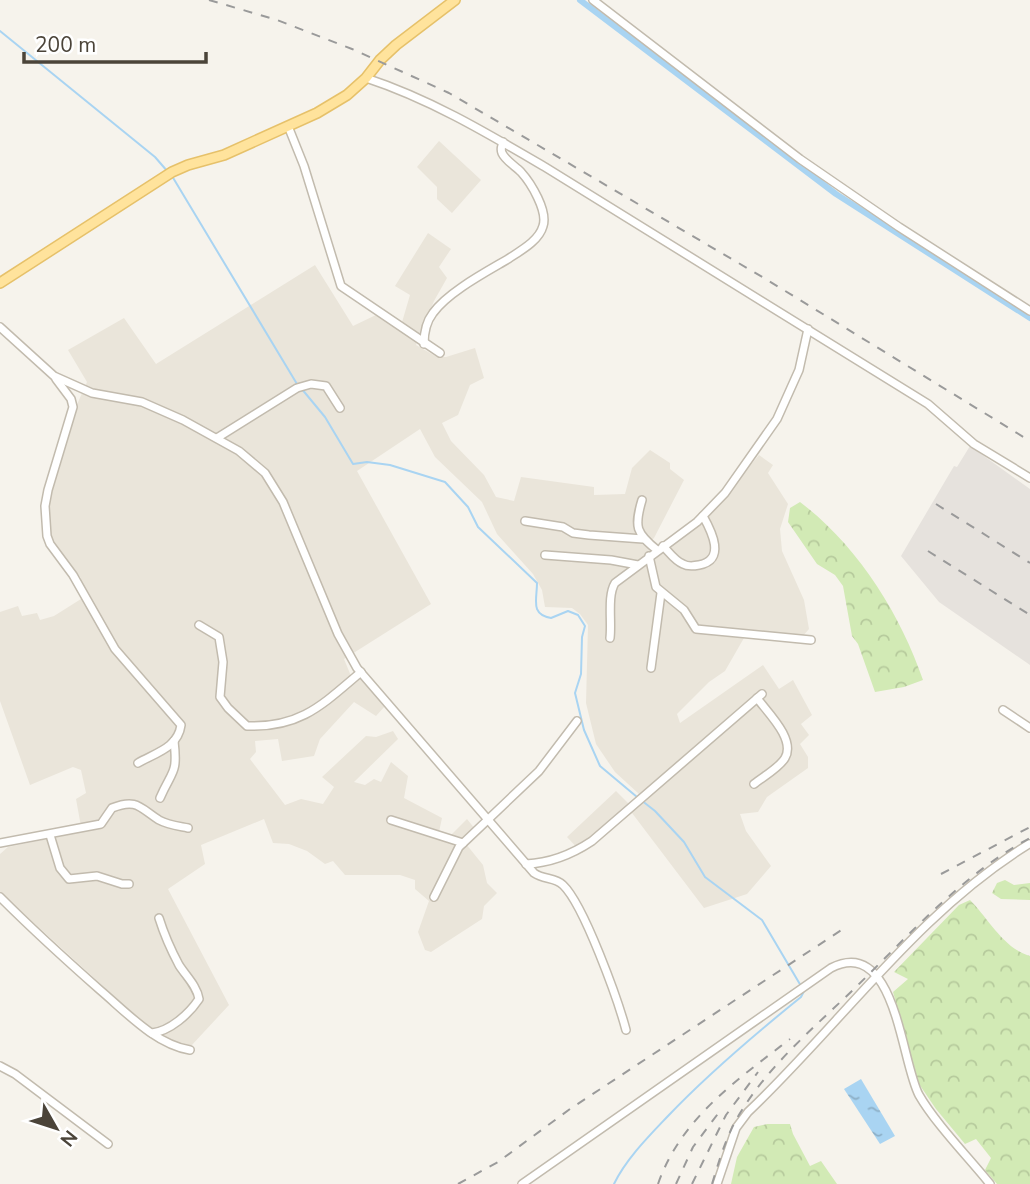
<svg xmlns="http://www.w3.org/2000/svg" width="1030" height="1184" viewBox="0 0 1030 1184" font-family="'Nunito Sans',sans-serif">
	<defs>
		<pattern id="forest-crowns" width="20" height="18" patternUnits="userSpaceOnUse" patternTransform="scale(1.75)"><rect width="20" height="18" fill="#d2eab5"/><path d="M2 6a3 3 0 1 1 6 0M12 15a3 3 0 1 1 6 0" fill="none" stroke="#b6ca9c"/></pattern>
		<pattern id="water-ripples" width="26" height="14" patternUnits="userSpaceOnUse" patternTransform="scale(1.75)"><rect width="26" height="14" fill="#a9d4f2"/><path d="M2 4q2-2 4 0t4 0M15 11q2-2 4 0t4 0" fill="none" stroke="#8caec5"/></pattern>
	</defs>
	<rect width="100%" height="100%" fill="#f6f3ec"/>
	<!-- residential -->
	<g fill="#eae5da">
		<polygon points="439,141 481,180 452,213 437,199 437,187 417,167"/>
		<polygon points="428,233 451,249 439,267 447,278 434,301 416,345 437,357 446,357 475,348 484,378 470,385 458,415 442,423 451,441 484,475 496,497 514,501 521,477 594,487 594,495 625,494 632,468 650,450 670,463 670,469 684,480 654,538 647,545 659,553 702,523 759,455 773,465 768,473 788,504 780,529 782,551 804,600 809,629 802,637 748,631 725,671 709,682 677,714 680,723 763,665 779,689 793,680 812,715 801,724 809,735 800,744 808,757 808,768 767,797 758,812 740,814 746,831 771,866 747,894 704,908 632,813 582,853 567,837 616,791 629,804 639,794 615,772 596,744 586,703 588,625 580,614 572,608 545,607 542,590 533,574 497,534 482,502 435,457 420,429 357,471 431,604 344,659 351,676 361,676 386,705 376,716 354,702 320,739 314,756 282,761 278,739 255,741 256,752 250,759 285,805 301,799 323,804 334,787 322,777 366,736 376,737 393,731 398,739 354,782 365,785 374,779 381,782 391,762 408,776 404,798 442,818 439,832 451,835 467,819 479,834 466,844 483,865 487,883 497,893 484,906 482,919 431,952 425,950 418,932 429,901 415,889 415,880 400,875 345,875 333,861 325,864 307,851 289,844 273,843 264,819 201,845 205,864 168,889 229,1005 191,1046 178,1043 149,1028 0,892 0,854 8,847 82,832 76,799 86,793 81,770 73,767 30,785 0,701 0,612 18,606 22,616 37,613 40,620 54,616 81,599 81,578 60,553 52,538 48,519 51,492 75,409 87,382 68,350 124,318 156,364 315,265 353,326 378,314 400,329 410,295 395,286"/>
	</g>
	<!-- industrial -->
	<polygon fill="#e6e2dd" points="970,446 1030,489 1030,665 939,602 901,556 954,466 957,467"/>
	<!-- forest -->
	<g fill="url(#forest-crowns)">
		<path d="M800,502c57,43 100,111 123,178l-19,7 -29,5 -17,-48 -6,-8 -9,-50 -8,-11 -18,-11 -29,-42 2,-14z"/>
		<polygon points="1005,880 1014,885 1030,883 1030,900 1001,899 992,893 997,883"/>
		<path d="M970,900c18,18 34,49 60,56v228h-33l-12,-14 6,-12 -15,-19 -11,5 -29,-35 -17,-25 -26,-92 15,-13 -14,-7 65,-67z"/>
		<polygon points="767,1124 790,1124 793,1134 810,1166 821,1161 837,1184 731,1184 737,1157 754,1127"/>
	</g>
	<!-- water -->
	<polygon fill="url(#water-ripples)" points="861,1079 895,1136 880,1144 844,1089"/>
	<g fill="none" stroke-linecap="round" stroke-linejoin="round">
		<!-- stream -->
		<g stroke="#a9d4f2" stroke-width="2">
			<polyline points="0,31 155,157 168,172"/>
			<polyline points="172,176 297,384"/>
			<path d="M301,388l24,29 28,47 14,-2 23,3 55,17 23,25 10,20 59,56c0,17 -7,31 14,35l17,-7 10,4 7,11 -3,11 -1,37 -6,19 9,37 16,36 37,31"/>
			<polyline points="641,800 655,811 684,842 705,877 762,920 801,986"/>
			<path d="M614,1184c12,-25 35,-48 54,-68 41,-43 86,-81 133,-119l3,-6"/>
		</g>
		<!-- canal -->
		<polyline stroke="#a9d4f2" stroke-width="6" points="580,0 836,194 1030,318"/>
		<defs>
			<g id="minor">
				<polyline points="593,0 800,159 899,227 1030,311"/>
				<path d="M366,78c64,21 121,55 179,89l383,237 46,40 56,34"/>
				<polyline points="288,126 304,166 341,286 440,353"/>
				<path d="M0,327l54,49 38,17 50,9 41,18 56,31 26,22 18,29 55,132 19,34 177,205c10,7 21,4 29,12 21,20 55,115 63,145"/>
				<path d="M424,344c0,-11 2,-22 9,-31 15,-21 53,-41 75,-54 12,-8 31,-18 35,-33 5,-15 -12,-43 -22,-54 -6,-6 -16,-12 -19,-19 -2,-5 0,-6 1,-11"/>
				<path d="M56,379l15,20 2,8 -25,83 -3,16 2,30 3,8 23,31 42,74 66,76c-3,23 -26,28 -43,38"/>
				<polyline points="217,438 297,388 311,384 326,386 340,408"/>
				<path d="M642,500c-8,27 -6,33 15,50"/>
				<polyline points="525,521 563,527 573,533 589,535 643,539"/>
				<path d="M663,546c6,6 12,15 20,18 5,3 11,2 16,1 27,-5 13,-33 4,-49"/>
				<polyline points="545,555 611,560 638,565"/>
				<polyline points="649,556 656,587 684,610 696,629 811,640"/>
				<path d="M199,625l20,12 4,25 -3,35 8,11 19,18c54,2 76,-22 114,-54"/>
				<path d="M610,638c2,-17 -3,-42 5,-55l82,-61 28,-29 52,-74 22,-49 9,-41"/>
				<polyline points="651,668 661,593"/>
				<polyline points="1003,710 1030,728"/>
				<path d="M754,784c10,-8 25,-16 31,-26 11,-19 -18,-46 -28,-60"/>
				<path d="M160,798c12,-28 18,-23 14,-57"/>
				<polyline points="391,820 463,843"/>
				<polyline points="50,835 60,868 69,879 97,876 122,884 129,884"/>
				<path d="M0,843l101,-19 11,-16c25,-10 28,0 47,12 9,5 19,6 29,8"/>
				<path d="M526,864c25,-1 45,-9 66,-23l170,-147"/>
				<path d="M0,897c32,32 66,63 100,93 26,22 55,54 90,60"/>
				<polyline points="434,897 459,847 539,771 577,721"/>
				<path d="M152,1033c18,-2 37,-19 47,-34 -2,-13 -13,-23 -20,-34 -8,-15 -15,-31 -20,-47"/>
				<polyline points="0,1066 15,1074 108,1144"/>
				<path d="M522,1184l309,-216c65,-33 70,94 88,127 16,28 50,63 71,89"/>
				<path d="M717,1184l19,-56 12,-16c94,-89 169,-199 281,-268"/>
			</g>
			<polyline id="major" points="0,283 172,172 188,165 224,155 317,113 347,95 366,78 380,60 396,45 455,0"/>
		</defs>
		<!-- minor casing -->
		<use href="#minor" stroke="#c2bbae" stroke-width="10"/>
		<!-- major casing -->
		<use href="#major" stroke="#e6c16a" stroke-width="12"/>
		<!-- minor -->
		<use href="#minor" stroke="#fff" stroke-width="7"/>
		<!-- major -->
		<use href="#major" stroke="#ffe39c" stroke-width="9"/>
		<!-- rail -->
		<g stroke="#9a9a9a" stroke-width="2" stroke-dasharray="9 9" stroke-linecap="butt">
			<polyline points="209,0 277,20 352,49 449,93 764,278 1030,441"/>
			<polyline points="936,504 1030,563"/>
			<polyline points="928,551 1030,615"/>
			<polyline points="941,874 1030,827"/>
			<polyline points="458,1184 498,1162 570,1109 843,929"/>
			<path d="M658,1184c23,-66 79,-104 132,-145"/>
			<polyline points="676,1184 693,1147 720,1111"/>
			<polyline points="692,1184 726,1115 758,1072"/>
			<path d="M712,1184c8,-26 15,-51 30,-74 30,-48 74,-84 115,-124 54,-53 106,-112 173,-148"/>
		</g>
	</g>
	<!-- north arrow -->
	<g transform="translate(56 1128) rotate(129)" stroke="#ffffff" stroke-width="5" paint-order="stroke">
	<path d="M0-5L12 26L0 18L-12 26Z" fill="#4b4439"/>
	<text y="-10" font-size="19" font-weight="bold" text-anchor="middle" fill="#4b4439">N</text>
	</g>
	<!-- scale -->
	<path d="M24 52v10h182v-10" fill="none" stroke="#4b4439" stroke-width="3.5"/>
	<text x="35" y="52" font-size="21" fill="#4b4439" stroke="#ffffff" stroke-width="5" paint-order="stroke">200 m</text>
</svg>
